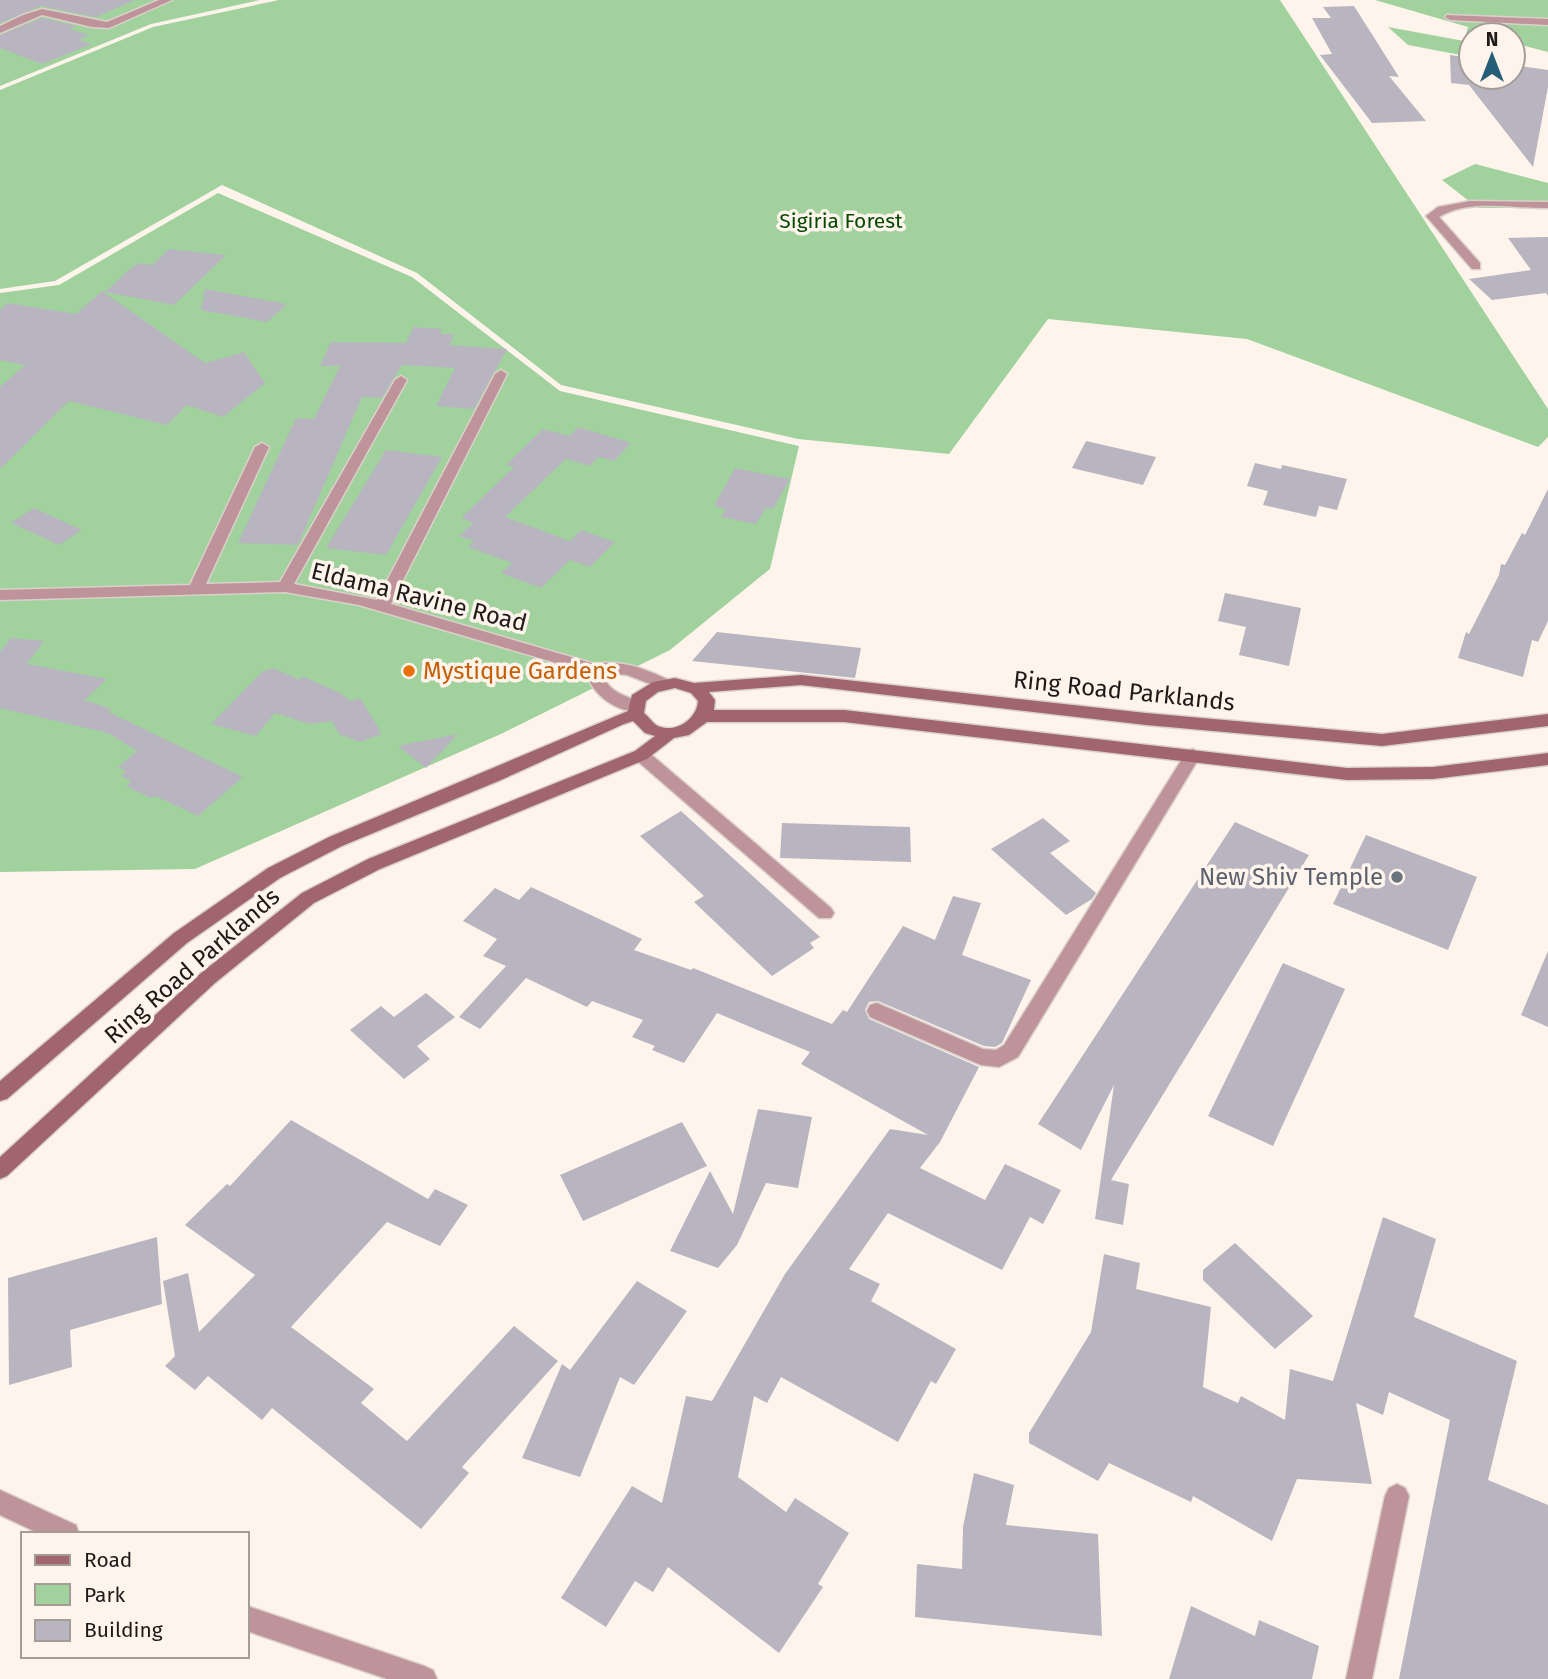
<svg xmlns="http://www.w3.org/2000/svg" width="1548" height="1679" viewBox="0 0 1548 1679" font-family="'Fira Sans',sans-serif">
	<rect width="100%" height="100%" fill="#fef4ec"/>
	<!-- green -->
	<g fill="#a1d19d">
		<polygon points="0,0 260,0 151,24 0,86"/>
		<polygon points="279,0 1280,0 1548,409 1548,437 1538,447 1247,339 1048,319 949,454 798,439 561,385 417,273 222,185 55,281 0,289 0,90 153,27"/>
		<polygon points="1375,0 1548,0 1548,52 1521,45 1513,47 1513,35 1471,35 1471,57 1408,45 1388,27 1464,41 1468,27"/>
		<polygon points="1475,164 1548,183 1548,208 1478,208 1442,180"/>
		<polygon points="218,193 412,277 560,391 799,446 770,569 670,650 503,733 195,869 0,872 0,293 59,285"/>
	</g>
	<!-- building -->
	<g fill="#b8b5c0">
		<polygon points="0,0 135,0 96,17 41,6 0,23"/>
		<polygon points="1354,6 1399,77 1389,76 1426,121 1372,123 1320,55 1332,54 1312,18 1331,18 1323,7"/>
		<polygon points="42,18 76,26 70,29 89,35 78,40 92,44 42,64 0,48 0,35"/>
		<polygon points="1450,55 1471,58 1471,77 1513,77 1513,65 1548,70 1548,87 1533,167 1469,85 1451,83"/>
		<polygon points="1548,237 1548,296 1546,293 1492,300 1469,279 1531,270 1508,238"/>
		<polygon points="169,249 226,255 174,305 105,292 130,269 138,263 152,265"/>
		<polygon points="205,289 287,304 267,322 201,310"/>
		<polygon points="102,291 205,363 244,352 265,383 223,417 187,405 167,425 69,401 0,469 0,387 25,365 0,360 0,310 8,303 76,314"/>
		<polygon points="413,327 442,329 440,334 454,334 450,345 507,349 474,409 436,406 455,368 402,365 382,398 362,397 298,545 238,543 296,418 314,419 340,366 320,366 331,342 406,343"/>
		<polygon points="578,427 631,443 614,461 598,457 590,466 566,459 505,517 570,541 581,530 615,542 590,567 570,560 541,588 501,573 512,563 468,547 474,541 459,536 473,523 461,518 514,467 506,465 543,429 569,436"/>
		<polygon points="1086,441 1156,457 1143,485 1072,468"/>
		<polygon points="386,450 442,457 386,555 326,548"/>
		<polygon points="1255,463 1281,469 1282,465 1347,479 1337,510 1319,506 1316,517 1263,505 1268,491 1247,486"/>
		<polygon points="735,468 790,479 773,509 766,508 756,524 721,517 726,509 714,506"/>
		<polygon points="1548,489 1548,621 1538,642 1532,640 1523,677 1458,658 1466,632 1469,634 1499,575 1501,564 1505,565 1522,533 1525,535"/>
		<polygon points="34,508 82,530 59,545 11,523"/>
		<polygon points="1225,593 1301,608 1289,666 1239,655 1246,627 1218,621"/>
		<polygon points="717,632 861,648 855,678 692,661"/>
		<polygon points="11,638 44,641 27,664 107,679 83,702 88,701 111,709 109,712 243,777 198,816 156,796 151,798 126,786 132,781 121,776 126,771 118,767 137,751 108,733 0,708 0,652"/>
		<polygon points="273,668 300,680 302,676 340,693 351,701 360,698 382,734 360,742 339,734 332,721 309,724 275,713 256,736 211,724 262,672"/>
		<polygon points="458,734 426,768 398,746"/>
		<polygon points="681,811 820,937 810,943 814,948 772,976 694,902 704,896 640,836"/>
		<polygon points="1043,818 1070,841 1050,853 1096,893 1092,899 1066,915 991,849"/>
		<polygon points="1235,822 1309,855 1111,1180 1129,1184 1123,1225 1095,1219 1114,1085 1081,1150 1038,1124"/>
		<polygon points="782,823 910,827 911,862 780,858"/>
		<polygon points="1366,835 1477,877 1448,950 1333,904"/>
		<polygon points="531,887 642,939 634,950 691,970 693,968 832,1024 843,1010 847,1012 903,926 935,940 953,896 981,903 962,955 1031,980 1002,1043 995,1047 984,1046 878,1001 869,1002 865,1010 869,1019 979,1067 940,1142 920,1168 985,1200 1005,1164 1061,1190 1043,1224 1030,1217 1002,1270 888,1213 849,1269 880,1284 871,1301 956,1349 936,1384 931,1381 898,1442 781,1377 767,1403 754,1396 738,1477 786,1512 795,1498 849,1533 818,1584 823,1587 779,1653 668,1567 653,1592 635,1581 606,1627 561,1598 632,1486 662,1503 686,1396 712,1401 785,1274 890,1129 928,1135 801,1064 810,1052 717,1013 684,1063 652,1050 655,1046 632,1037 643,1020 592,1001 587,1007 526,978 480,1029 459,1017 506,966 483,956 497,939 463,921 495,888 519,900"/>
		<polygon points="1548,951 1548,1027 1521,1015"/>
		<polygon points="1283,963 1345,989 1273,1146 1208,1116"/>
		<polygon points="426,993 455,1017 417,1046 430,1059 404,1079 350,1030 381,1006 394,1017"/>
		<polygon points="758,1109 812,1117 798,1188 766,1183 737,1245 718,1268 670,1251 710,1171 733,1214"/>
		<polygon points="291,1120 428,1199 435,1189 468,1205 440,1246 387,1222 291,1327 374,1389 361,1403 407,1441 514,1326 558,1361 462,1467 469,1473 421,1529 272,1408 262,1420 208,1376 195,1390 165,1366 175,1356 163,1281 188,1273 199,1332 255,1275 185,1225 227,1184 230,1186"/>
		<polygon points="682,1122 707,1166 583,1221 560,1175"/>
		<polygon points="1383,1217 1436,1239 1414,1317 1517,1361 1488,1480 1548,1505 1548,1679 1399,1679 1450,1420 1389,1392 1383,1415 1356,1403 1372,1484 1297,1479 1272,1541 1193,1496 1191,1502 1109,1463 1098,1481 1029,1443 1029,1433 1091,1332 1104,1254 1140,1263 1136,1289 1211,1307 1203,1387 1238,1403 1241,1396 1285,1420 1290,1369 1333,1381"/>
		<polygon points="157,1237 162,1304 70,1330 72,1367 9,1385 8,1278"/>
		<polygon points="1235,1243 1313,1316 1275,1349 1203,1280 1203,1270"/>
		<polygon points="637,1281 687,1311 634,1385 620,1377 580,1477 522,1458 562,1364 570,1370"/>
		<polygon points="974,1473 1014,1485 1006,1525 1098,1534 1102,1636 915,1617 917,1564 962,1569 963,1527"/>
		<polygon points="1191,1606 1255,1636 1259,1620 1319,1646 1312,1679 1169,1679"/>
	</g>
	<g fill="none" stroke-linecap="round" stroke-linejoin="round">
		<defs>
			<g id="street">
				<polygon points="159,0 172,0 109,28 92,27 42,15 0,33 0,26 23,15 42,9 107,22"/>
				<polygon points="1447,15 1548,19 1548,25 1450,20 1445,17"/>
				<path d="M1470,201l78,1v6c-34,1 -79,-10 -109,9l41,46v6h-8l-46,-53 12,-9z"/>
				<path d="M501,370l6,4 -116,230 204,60c27,-5 50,5 74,16l2,4 -2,4 -6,1 -36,-14 -24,-2c3,18 22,23 38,29l2,4 -2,4c-21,6 -52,-17 -54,-38l-228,-67 -74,-13 -285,8v-10l190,-5 65,-138 7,-4 7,4 -63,137 74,-2 115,-202 6,-4 6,4 -113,204 83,16 118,-226z"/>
				<polygon points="641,749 647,751 831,908 834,913 831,918 819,918 635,759 633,755"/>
				<polygon points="1193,749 1201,755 1018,1057 999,1067 981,1065 870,1017 867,1011 870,1005 877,1003 983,1049 996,1050 1004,1045 1187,751"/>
				<polygon points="1397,1484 1405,1488 1409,1496 1372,1679 1346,1679 1385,1496 1389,1488"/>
				<polygon points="0,1490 76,1525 79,1534 40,1534 0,1515"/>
				<polygon points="247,1606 424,1666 433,1670 437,1679 387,1679 247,1631"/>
			</g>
			<path id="secondary" d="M801,675l345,38 236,21 166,-20v12l-166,20 -236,-21 -345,-40 -92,7 6,8 -1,10h130l503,58 86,-1 115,-14v12l-115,14 -86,1 -503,-58h-137l-18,13 -15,3 -27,21 -267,110 -66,34 -99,80 -208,193 -7,3v-22l201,-184 101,-80 66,-34 267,-108 20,-15 -10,-3 -12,-12 -9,3 -123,56 -159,66 -62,32 -93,65 -180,156 -7,2v-20l174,-148 94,-65 61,-31 299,-126 4,-16 21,-13 22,-4 19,5zM675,688l16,5 7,8c-1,18 -23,34 -42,24 -4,-3 -8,-9 -12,-12l2,-12 12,-9z"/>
		</defs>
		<!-- street casing -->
		<use href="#street" stroke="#dad1ca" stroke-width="3"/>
		<!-- secondary casing -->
		<use href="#secondary" stroke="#dad1ca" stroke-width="3"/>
		<!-- street -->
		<use href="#street" fill="#be949a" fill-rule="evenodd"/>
		<!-- secondary -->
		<use href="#secondary" fill="#a0656f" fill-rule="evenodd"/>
	</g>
	<!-- markers -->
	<circle fill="#e8710a" stroke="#fef4ec" stroke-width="2.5" cx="409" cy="671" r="7"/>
	<circle fill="#6b7280" stroke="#fef4ec" stroke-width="2.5" cx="1397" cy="877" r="7"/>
	<g text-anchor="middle" stroke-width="7" stroke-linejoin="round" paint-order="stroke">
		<!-- far-park labels -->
		<g font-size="21" fill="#044904" stroke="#fef4ec">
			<text x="841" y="228">Sigiria Forest</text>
		</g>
		<!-- street labels -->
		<g font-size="24" fill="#1e1a18" stroke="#fef4ec">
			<text transform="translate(419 597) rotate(14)" y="8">Eldama Ravine Road</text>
			<text transform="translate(1124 691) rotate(6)" y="8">Ring Road Parklands</text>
			<text transform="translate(192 966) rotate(-41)" y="8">Ring Road Parklands</text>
		</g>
		<!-- food labels -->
		<g font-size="24" fill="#c56008" stroke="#fef4ec" text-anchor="start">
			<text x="423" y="679">Mystique Gardens</text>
		</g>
		<!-- worship labels -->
		<g font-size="24" fill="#5b616d" stroke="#fef4ec" text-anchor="end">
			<text x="1383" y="885">New Shiv Temple</text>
		</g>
	</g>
	<!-- legend -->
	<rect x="21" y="1532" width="228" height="126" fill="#fef4ec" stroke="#a49d97" stroke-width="2"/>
	<rect x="35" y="1555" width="35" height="10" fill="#a0656f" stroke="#a49d97" stroke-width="2"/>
	<text x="84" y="1567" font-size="21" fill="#1e1a18">Road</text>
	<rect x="35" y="1584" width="35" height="21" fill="#a1d19d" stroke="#a49d97" stroke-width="2"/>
	<text x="84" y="1602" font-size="21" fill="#1e1a18">Park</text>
	<rect x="35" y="1620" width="35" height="21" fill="#b8b5c0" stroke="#a49d97" stroke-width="2"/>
	<text x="84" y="1637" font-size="21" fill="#1e1a18">Building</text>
	<!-- north arrow -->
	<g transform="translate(1492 56)"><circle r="33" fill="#fef4ec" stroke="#a49d97" stroke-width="2"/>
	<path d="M0-5L12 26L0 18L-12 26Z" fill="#245f77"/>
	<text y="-10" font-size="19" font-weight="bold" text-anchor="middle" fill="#1e1a18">N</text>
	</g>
</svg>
